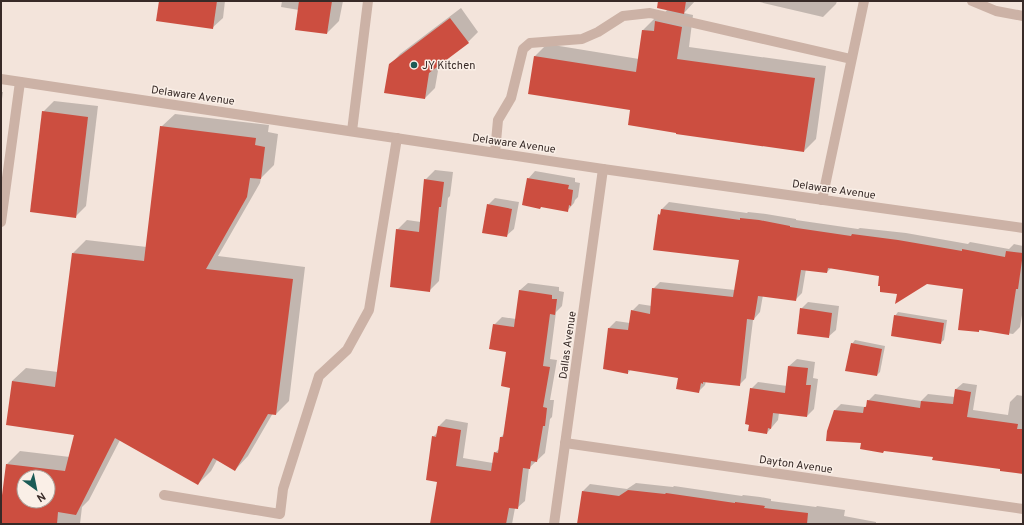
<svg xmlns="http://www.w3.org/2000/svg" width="1024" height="525" viewBox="0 0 1024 525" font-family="Overpass,sans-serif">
	<rect width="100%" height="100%" fill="#f3e4db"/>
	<!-- shadow -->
	<g fill="#0003" fill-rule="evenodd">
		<polygon points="160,1 225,1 223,18 212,28"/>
		<polygon points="282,1 343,1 339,21 327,33 299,10 281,7"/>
		<polygon points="659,1 695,1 684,13 693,15 689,47 826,66 816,139 804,151 631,109 529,93 535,56 547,44 639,59 643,30 655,18 659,19 668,9"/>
		<polygon points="755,1 837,1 836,4 823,17"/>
		<polygon points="461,8 478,32 468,42 439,65 435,88 425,98 390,65 400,54"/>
		<polygon points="1,92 3,92 1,106"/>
		<polygon points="54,101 98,106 86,206 75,217 43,112"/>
		<path d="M175,114l94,11 -1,7 10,2 -4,31 -13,13 -1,5 -42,73 87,11 -16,134 -13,13 -3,-1 -25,43 -13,14 -18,-10 -6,11 -13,13 -78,-44 -31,60 -7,7 -2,17h-79l6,-60 13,-13 50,6 6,-23 -64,-53 14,-13 32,4 15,-119 13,-13 61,7 14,-120zM24,477h24v24h-24z"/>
		<polygon points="435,170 453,172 450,196 448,198 439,281 429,291 397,230 407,220 421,222 425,180"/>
		<polygon points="535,171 575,178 575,182 580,183 578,197 575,200 574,203 567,211 528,179"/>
		<polygon points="495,198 519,202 514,229 506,236 488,205"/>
		<polygon points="669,202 747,213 748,212 766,214 796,219 796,220 858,229 860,228 906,233 968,244 970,242 1009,249 1014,244 1023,246 1023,309 1020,327 1013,334 981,329 979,331 964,288 927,283 898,293 880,275 831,268 827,272 806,269 802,293 795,300 763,295 760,312 753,320 746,378 739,385 706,381 705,385 698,392 679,377 631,369 628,373 609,328 616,321 630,323 632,311 639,304 652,306 653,289 660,282 735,290 740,259 659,215 662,212 662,209"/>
		<polygon points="528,283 559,287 559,291 564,292 562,306 556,312 550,359 557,360 550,400 554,400 552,417 550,419 545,453 529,468 525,501 517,508 515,508 512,524 431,524 438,481 433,437 438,432 439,426 446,419 468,423 463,458 493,463 495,453 500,448 501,437 504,434 511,387 507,351 494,325 502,317 516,319 520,290"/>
		<polygon points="808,302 839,306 836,330 828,337 801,309"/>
		<polygon points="898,312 947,320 944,340 940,343 895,316"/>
		<polygon points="855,340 885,346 880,372 877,375 852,344"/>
		<polygon points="797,359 815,362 813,378 818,379 814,409 807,416 779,413 778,420 767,433 751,389 758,382 787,386 789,366"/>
		<polygon points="963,383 977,385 973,410 1008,415 1010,402 1017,395 1023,396 1023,473 862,442 835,410 841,404 865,407 868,404 868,401 875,394 921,401 928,394 955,397 956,389"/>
		<polygon points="636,483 673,487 674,486 742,496 743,495 760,497 771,499 771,501 816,507 817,506 845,510 844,516 876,522 876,524 578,524 583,491 590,484 627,489"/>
	</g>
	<!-- building -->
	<g fill="#cc4e40" fill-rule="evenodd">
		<polygon points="159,1 217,1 213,29 156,21"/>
		<polygon points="299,1 332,1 327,34 295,30"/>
		<polygon points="658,1 686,1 684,14 657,8"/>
		<polygon points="450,18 469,43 429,73 425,99 384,93 389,64"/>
		<polygon points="655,21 682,27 677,59 815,78 804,152 676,134 676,133 628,125 630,110 528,94 534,56 636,72 642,30 654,31"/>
		<polygon points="42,111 88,117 76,218 30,212"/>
		<path d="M160,126l96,12 -1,7 10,2 -4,32 -11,-1 -3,19 -41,72 87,10 -17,136 -8,-1 -33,57 -22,-13 -15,27 -83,-47 -39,77 -18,-3 -1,12h-56v-21l5,-39 59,7 9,-36 -68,-10 6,-44 43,6 17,-134 72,8zM24,477h24v24h-24z"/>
		<polygon points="527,178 569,185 568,189 573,190 571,206 569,205 568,212 541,207 540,209 522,205"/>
		<polygon points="424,179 444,182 441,207 439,207 430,292 390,287 396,229 419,232"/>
		<polygon points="487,204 512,209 507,237 482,233"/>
		<polygon points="661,209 740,220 740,218 759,220 790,226 790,227 851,236 852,234 898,240 962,251 962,249 1005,257 1006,251 1023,253 1018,289 1016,289 1009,335 979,330 979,332 958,330 963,289 927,284 895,304 897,294 880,292 880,286 878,286 879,276 828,268 827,273 801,270 796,301 758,296 754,320 747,319 740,386 703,382 703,384 701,383 699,393 676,389 678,378 628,370 628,374 603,369 608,328 628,330 631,310 650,314 652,288 733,297 739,260 653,250 658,214 660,215"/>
		<polygon points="519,290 552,295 552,299 557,299 555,315 550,314 543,366 550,367 543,407 547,408 545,426 543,426 537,462 531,461 530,469 523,468 518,509 509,508 506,524 430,524 437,482 426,480 432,436 436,437 438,426 461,430 456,466 491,471 494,452 498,453 500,437 503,437 510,388 501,386 506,352 489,349 493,324 514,327"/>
		<polygon points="800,308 832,313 829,338 797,334"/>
		<polygon points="894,315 944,323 941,344 891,336"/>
		<polygon points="851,343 882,349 877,376 845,371"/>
		<polygon points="788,366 808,368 806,385 811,385 807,417 773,413 771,429 768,428 767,434 748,431 749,425 745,424 750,388 785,393"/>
		<polygon points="955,389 971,392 967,417 1018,424 1017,429 1023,429 1023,474 1000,471 1000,469 932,460 933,457 884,451 883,453 860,449 861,443 826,441 827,431 834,410 863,413 864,407 866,407 867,400 920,408 921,401 953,404"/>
		<polygon points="628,490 665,494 666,493 735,503 735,502 765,506 764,508 808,513 807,524 577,524 582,491 619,496"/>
	</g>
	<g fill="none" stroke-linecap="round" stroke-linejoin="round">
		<!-- minor -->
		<g stroke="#ccb2a6" stroke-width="10">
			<polyline points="972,1 996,11 1023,16"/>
			<polyline points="1,79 603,169 1023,228"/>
			<polyline points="352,131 368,1"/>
			<polyline points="495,152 498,120 511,98 523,49 530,43 582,39 598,32 623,16 650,13 851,59"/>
			<polyline points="822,200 864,1"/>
			<polyline points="1,222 20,82"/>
			<polyline points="565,443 1023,509"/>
			<polyline points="164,495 280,514 283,489 319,376 347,350 369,310 397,138"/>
			<polyline points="554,524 603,169"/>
		</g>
	</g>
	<!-- markers -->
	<circle fill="#1b5b56" stroke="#faefe7" stroke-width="1.5" cx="414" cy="65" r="4"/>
	<g text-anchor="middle" stroke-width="3" stroke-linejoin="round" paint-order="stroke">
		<!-- poi labels -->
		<g font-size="11" fill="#372a27" stroke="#faefe7" text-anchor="start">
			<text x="422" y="69">JY Kitchen</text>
		</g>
		<!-- street labels -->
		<g font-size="11" fill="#372a27" stroke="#faefe7">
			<text transform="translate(193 95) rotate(8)" y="4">Delaware Avenue</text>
			<text transform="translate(514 143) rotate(8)" y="4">Delaware Avenue</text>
			<text transform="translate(834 189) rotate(8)" y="4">Delaware Avenue</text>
			<text transform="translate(567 345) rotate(-82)" y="4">Dallas Avenue</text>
			<text transform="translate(796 464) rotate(8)" y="4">Dayton Avenue</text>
		</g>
	</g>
	<!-- border -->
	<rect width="1024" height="525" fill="none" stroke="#372a27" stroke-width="4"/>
	<!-- north arrow -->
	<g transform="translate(36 489) rotate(147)"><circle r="19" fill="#faefe7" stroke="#aca09a"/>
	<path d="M0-3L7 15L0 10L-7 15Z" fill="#1b5b56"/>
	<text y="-6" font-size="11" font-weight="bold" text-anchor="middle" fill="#372a27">N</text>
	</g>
</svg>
